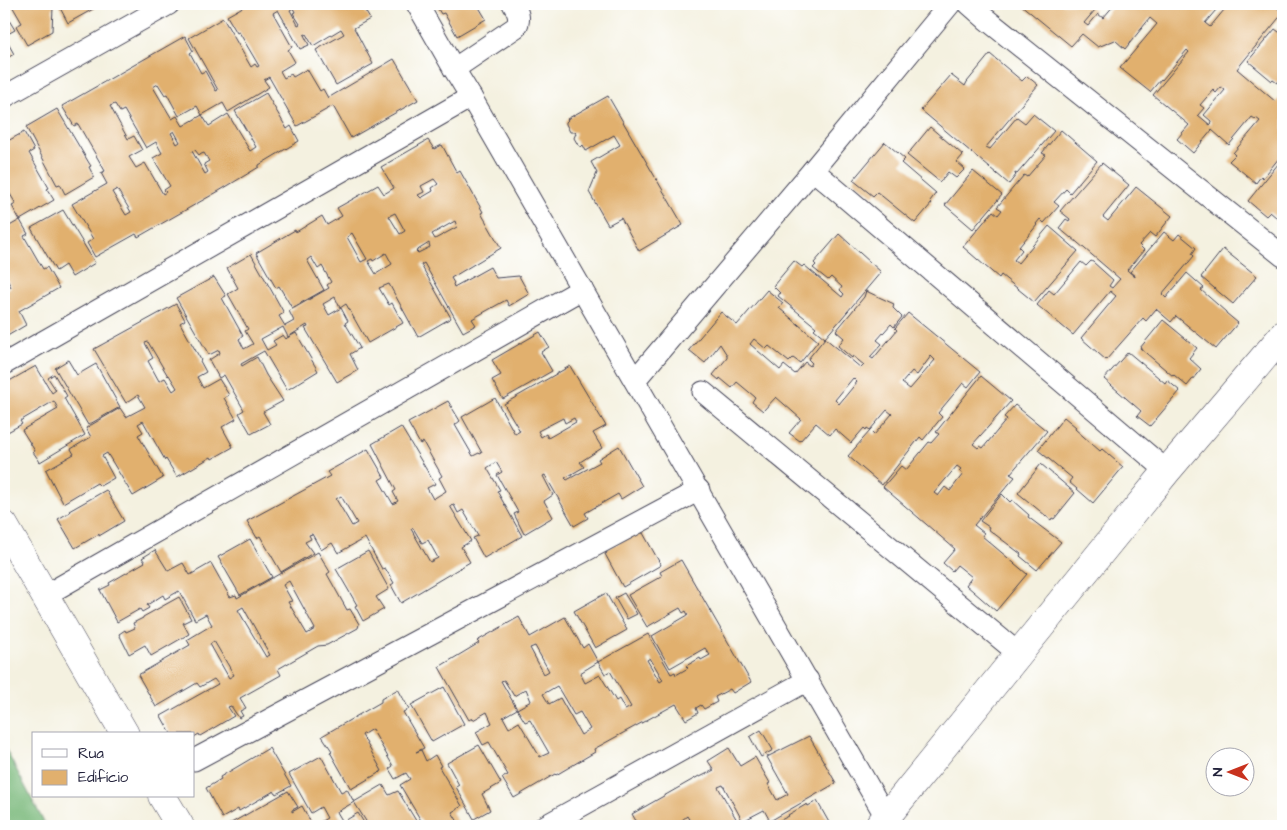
<svg xmlns="http://www.w3.org/2000/svg" width="1287" height="830" viewBox="0 0 1287 830" font-family="'Architects Daughter',sans-serif">
	<rect width="100%" height="100%" fill="#fff"/>
	<filter id="ink" filterUnits="userSpaceOnUse"><feTurbulence type="fractalNoise" baseFrequency=".02" numOctaves="2"/><feDisplacementMap in="SourceGraphic" scale="10" xChannelSelector="R" yChannelSelector="G"/><feConvolveMatrix kernelMatrix="1 2 1 2 8 2 1 2 1" color-interpolation-filters="sRGB"/></filter>
	<filter id="wash" filterUnits="userSpaceOnUse"><feTurbulence type="fractalNoise" baseFrequency=".0096" numOctaves="4" result="noise"/><feDisplacementMap in="SourceGraphic" scale="20" xChannelSelector="R" yChannelSelector="G"/><feGaussianBlur stdDeviation="1.12" result="paint"/><feColorMatrix in="noise" values="0 0 0 0 0 0 0 0 0 0 0 0 0 0 0 0 0 1.4 0 .05"/><feComposite in="paint" operator="in"/></filter>
	<g filter="url(#wash)">
		<rect width="100%" height="100%" fill="#f4f1e0"/>
		<!-- forest -->
		<polygon fill="#78b879" stroke="#4d6d5a" points="4,746 46,826 4,826"/>
		<g id="blocks">
			<!-- building -->
			<g fill="#e1b06e" fill-rule="evenodd">
				<polygon points="11,4 53,4 55,6 53,7 52,31 27,45 16,26 22,23"/>
				<polygon points="58,4 93,4 95,8 68,23"/>
				<path d="M248,4h48l1,2 4,-2h60l9,15 -16,9 19,36 -37,21 -20,-35 28,-16 -3,-5 -28,17 -7,-12 -2,1 5,10 -9,4 -22,-39 -5,3 19,34 -4,3 7,12 -15,9 4,7 7,-4 2,3 14,-8 13,22 3,-2 5,9 66,-39 24,41 -67,38 -18,-32 -36,20 -28,-49 -5,3 5,7 -41,25 -5,-9 -21,12 7,11 19,-12 22,37 6,-4 -21,-36 31,-18 21,36 4,-3 8,15 -40,24v2l-40,24 -81,46 -2,-3 -41,23 -8,-14 6,-4 -21,-35 35,-20 -6,-11 4,-2 -27,-47 -4,2 -12,-20 123,-70 8,15 -3,2 11,20 4,-2 11,20 2,-1 -29,-52 34,-20 28,49 4,-3 2,3 2,-1 -20,-34 -2,1 -10,-17zM293,8l2,4 -2,1 7,11 -2,1 -8,-15zM158,84l7,11 2,-1 12,22 18,-10 5,9 -19,11 -6,-10 -5,3 -19,-32zM115,104l5,8 4,-2 22,38 10,-6 6,11 -9,5 17,28 -6,4 2,2 -3,2 -18,-31 -9,5 -7,-11 13,-7 -8,-14 -6,3 -18,-33zM174,131l6,11 -3,2 -6,-11zM195,150l4,5 5,-2 5,8 -5,3 4,8 -3,2 -13,-23zM117,189l14,23 -5,3 -14,-23z"/>
				<polygon points="435,4 477,4 486,19 457,36 444,13 441,14"/>
				<path d="M1020,4h70l-1,1 6,5 -11,13 4,3 10,-12 5,4 12,-14h106l-16,19 5,4 19,-23h44l10,9 -46,56 39,33 7,-7v58l-20,25 -2,-2 -5,7 -27,-22 6,-6 -2,-2 27,-32 -4,-3 -1,1 -3,-2 -23,28 -17,-15 -19,23 -16,-14 12,-14 -36,-30 36,-43 -2,-2 -25,30 -1,-1 -11,13 -30,-24 37,-44 -7,-6 -25,31 -10,-9 -17,7 -16,-13 -11,12zM1221,87l4,3 -21,25 7,6 -1,4 -12,-10 6,-7 -4,-3 13,-15 3,3z"/>
				<polygon points="4,12 15,30 4,36 14,54 4,60"/>
				<polygon points="1275,29 1283,35 1283,76 1277,83 1273,80 1272,81 1248,61"/>
				<polygon points="990,54 1022,81 1027,76 1038,85 986,147 990,149 1017,117 1025,123 1033,114 1054,131 1017,174 1015,173 1015,174 1016,175 1009,184 921,110 951,75 965,86 967,82"/>
				<polygon points="608,96 683,225 639,251 621,218 608,225 589,192 597,173 591,162 620,145 614,135 586,151 583,145 581,147 578,145 574,138 576,133 575,132 570,132 566,124 566,122 568,120 567,119"/>
				<polygon points="57,109 89,163 91,166 89,167 94,177 65,194 60,184 57,185 26,127"/>
				<polygon points="930,127 963,155 957,162 965,169 956,178 948,172 940,182 907,155"/>
				<polygon points="1061,130 1097,161 1070,193 1066,189 1054,202 1059,206 1044,223 1040,219 1036,224 1037,225 1019,247 1022,250 1014,260 1018,263 1049,226 1078,251 1034,302 1001,275 999,278 963,247 993,211 998,215 1002,210 997,207 1024,175 1027,177 1046,155 1042,153"/>
				<polygon points="24,132 34,150 29,153 49,188 47,189 54,200 20,220 12,206 16,204 4,184 4,143"/>
				<path d="M428,140l6,9 8,-4 15,28 3,-2 23,41 -2,1 20,35 -50,30 3,5 -1,1 1,3 36,-20 6,11 23,-2 10,18 -20,12 -3,-6 -34,19 4,6 -13,7 -39,-69 -3,2 30,53 -33,19 -29,-53 -10,4 10,17 3,-2 11,20 -35,20 -22,-39 -6,4 -5,-11 -12,7 6,11 12,-7 7,13 -3,2 15,25 -10,6 8,16 -21,12 -32,-54 3,-1 -1,-2 -19,12 -5,-10 -22,12 6,11 9,-5 -3,-4 10,-6 3,4 1,-1 9,-5 22,38 -31,19 -23,-39 -23,13 1,2 15,-9 9,18 17,26 -20,11 7,12 -19,10 -12,-21 5,-3 -20,-35 -5,3 -10,-18 11,-7 -1,-3 -10,5 -33,-57 38,-21 12,19 -4,2 21,38 -4,3 5,10 9,-5 -8,-13 3,-2 -20,-35 10,-6 -11,-20 24,-14 33,59 -5,3 6,10 9,-5 -5,-10 40,-23 -2,-3 4,-3 -9,-16 -4,3 -7,-12 -4,3 17,30 -32,18 -13,-22 -3,2 -20,-35 39,-23 1,2 26,-16 5,9 15,-9 -5,-8 41,-23 6,9 10,-6 -13,-21zM434,179l4,5 -6,4 1,3 -12,7 -3,-3 6,-3 -3,-6zM395,213l10,18 -5,3 -11,-18zM455,221l2,6 -22,12 -3,-5zM352,233l15,26 -6,3 -14,-25zM429,243l1,4 -12,6 -2,-2zM386,253l6,11 -16,10 -8,-13 4,-2 1,2z"/>
				<polygon points="885,142 905,159 901,163 936,193 930,201 932,203 915,223 877,192 873,196 853,180"/>
				<polygon points="1283,158 1283,223 1270,212 1266,216 1248,201"/>
				<polygon points="1102,163 1129,185 1103,217 1108,221 1136,187 1172,216 1155,237 1150,233 1139,245 1144,250 1127,270 1135,277 1135,276 1130,272 1164,232 1174,240 1179,234 1196,248 1192,254 1194,256 1162,294 1166,298 1187,273 1204,288 1201,290 1226,312 1226,313 1238,323 1216,349 1176,316 1171,322 1156,309 1146,321 1143,318 1106,360 1081,338 1116,296 1110,291 1073,335 1037,305 1049,290 1054,294 1081,262 1086,266 1091,261 1093,262 1113,280 1109,286 1112,288 1120,279 1071,237 1071,238 1059,228 1066,219 1069,221 1070,219 1060,211"/>
				<polygon points="973,171 1002,195 973,229 945,205"/>
				<polygon points="63,210 95,263 72,277 65,265 56,271 31,228"/>
				<polygon points="20,220 28,234 24,236 43,269 47,267 59,288 19,311 26,325 4,338 4,285 6,290 11,287 4,274 4,224 6,228"/>
				<polygon points="839,234 881,272 825,338 814,329 816,327 778,296 780,293 773,286 794,261 802,267 804,265 842,297 844,294 840,290 842,287 831,277 828,280 813,268 816,265 814,263"/>
				<polygon points="1223,249 1257,276 1233,304 1201,277"/>
				<path d="M767,290l16,13 -4,5 39,33 -18,22 -7,-5 -4,4 -20,-16 -3,3 -12,-10 -4,5 30,26 4,-5 11,9 10,-12 5,4 2,-3 -4,-4 17,-21 36,30 3,-3 -11,-9 -1,2 -14,-12 6,-8 -8,-7 28,-34 2,-6 28,13 -1,4 9,9 -8,10 -3,-3 -14,16 5,4 -12,13 3,2 24,-29 -2,-2 13,-15 72,59 -12,15 -5,-4 -25,30 4,4 -19,23 -3,-3 -38,48 -34,-29 22,-25 4,4 18,-21 -5,-4 -17,20 -3,-2 -1,2 -2,-2 -13,15 -16,-14 -5,6 -14,-12 -16,18 -11,-8 12,-14 -25,-22 -13,14 -11,-9 3,-5 -18,-15 -5,6 -12,-10 -1,2 -6,-5 14,-17v-3l-7,-11 -15,19 -16,-13 32,-38 16,13zM931,356l4,4 -25,29 -8,-6 10,-12 5,4zM853,378l4,4 -18,22 -4,-4z"/>
				<path d="M176,304l9,16 -5,3 21,37 -1,1 6,11 -9,5 6,11 16,-9 10,16 -5,3 12,21 -14,8 11,20 -21,12 -1,-2 -34,20 -11,-18 -1,1 -22,-39 -5,3 5,8 -5,3 25,43 -30,18 -26,-43 -5,3 12,22 -14,8 -3,-3 -34,20 -17,-33 28,-16 -3,-5 20,-12 -5,-9 34,-20 6,9 19,-10 -7,-12 -12,8 -32,-54zM148,342l20,34 1,-1 8,13 -4,3 -8,-13 -6,3 -11,-20 5,-3 -8,-15z"/>
				<polygon points="1163,320 1197,348 1189,358 1201,369 1187,386 1174,375 1173,376 1140,348"/>
				<polygon points="540,332 549,347 541,352 552,371 503,399 492,380 501,375 492,360"/>
				<polygon points="1128,352 1165,383 1167,380 1180,391 1150,426 1137,416 1141,411 1104,379"/>
				<polygon points="68,360 77,375 96,364 120,407 88,425 55,368"/>
				<polygon points="36,366 52,393 56,390 48,378 54,374 67,396 64,398 85,435 40,462 33,452 35,451 22,430 58,409 54,401 20,421 22,424 4,434 4,384"/>
				<path d="M570,366l36,60 -13,7 9,15 -22,14 4,5 -19,11 2,2 33,-18 -2,-3 21,-13 23,40 -21,13 -3,-5 -33,19 3,5 -14,8 -29,-51 -2,1 10,19 -9,6 9,16 -29,17 -10,-20 4,-2 -21,-37 5,-3 -6,-10 -9,6 13,22 -3,1 25,45 -38,22 -11,-20 5,-2 -15,-26 -5,3 -4,-8 -4,1 21,35 -10,6 9,15 -69,41 -10,-18 3,-2 -9,-15 -3,1 -17,-31 -27,15 -6,-10 -11,7 -9,-16 -3,1 2,4 -6,3 8,11 -32,19 -21,-36 -3,2 -10,-17 83,-45 -3,-4 41,-23 16,28 -5,3 14,24 5,-3 -5,-9 3,-2 -24,-46 29,-17 34,57 -8,4 6,11 13,-8 -7,-13 3,-2 -19,-34 -3,2 -12,-21 40,-22 12,20 -5,4 18,31 6,-3 1,1 2,-1 -20,-36 33,-19 20,36 5,-3 -16,-27zM563,418l2,5 9,-5 2,4 -28,16 -2,-4 -5,3 -3,-6zM341,496l16,27 -5,3 -16,-27zM413,528l9,15 6,-3 10,18 -8,4 -19,-33z"/>
				<path d="M981,376l30,25 -38,43 5,4 2,-2 3,2 24,-29 -3,-2 11,-12 32,26 -37,43 5,3 -41,48 10,8 -2,3 45,38 -31,37 -30,-26 6,-8 -15,-12 -5,6 -9,-8 12,-14 -72,-62 18,-21 5,4 23,-28 2,1 8,-9 -3,-2zM957,466l4,3 -2,2 4,3 -13,17 -5,-4 -7,9 -4,-3z"/>
				<polygon points="1064,417 1076,427 1075,429 1100,451 1102,449 1123,467 1093,503 1069,482 1072,478 1038,450"/>
				<polygon points="1041,464 1075,493 1054,519 1052,518 1051,520 1018,493"/>
				<polygon points="106,490 124,521 99,536 99,534 75,548 58,519 70,512 69,511"/>
				<polygon points="1002,494 1010,502 1012,500 1029,515 1028,517 1061,542 1037,570 1020,556 1021,554 988,529 989,527 980,521"/>
				<polygon points="640,531 642,533 643,533 661,565 623,587 605,554 607,553 605,550"/>
				<polygon points="250,539 272,577 240,595 218,557"/>
				<path d="M155,550l13,21 15,-8 7,12 21,-12 19,34 6,-2 1,3 81,-46 12,20 -3,2 20,36 3,-1 9,15 -1,4 -31,17 -9,1 -40,23 3,6 -41,23 6,10 -6,3 3,5 -4,2 -8,-12 -3,1 6,9 -34,20 -1,-2 -5,3v-3h-23l-10,-18 57,-32 -4,-5 -14,8 -3,-4 -41,24 -18,-32 52,-30 -3,-5 25,-15 -6,-11 -11,6 -16,-29 -14,8 -2,-4 -16,10 2,3 -7,4 -2,-3 -23,13 -17,-32 10,-5 -1,-2 36,-21 -3,-4zM289,581l26,48 -8,5 -19,-32 4,-1 -9,-16zM243,607l27,48 -4,2 -28,-47zM214,641l20,34 -5,3 -19,-34z"/>
				<polygon points="368,551 389,589 376,597 384,609 363,621 355,606 357,605 336,569"/>
				<path d="M681,560l70,122 -18,11 -3,-4 -15,8 2,5 -13,7 -3,-4 -5,3 2,5 -12,7 -10,-16 -82,45 1,3 -39,23 -1,-1 -41,24 -12,-20 6,-3 -19,-33 -6,3 -7,-13 16,-9 -5,-11 -14,8 -1,-2 -3,2 -30,-53 40,-24 -2,-2 42,-24 11,20 35,-20 18,31 5,-4 10,18 -18,11 5,10 15,-8 16,26 3,-2 6,11 6,-3 -21,-36 -5,3 -7,-12 50,-28 23,40 4,-2 1,3 12,-7 -2,-2 14,-8 1,2 9,-5 -5,-7 -35,20 -18,-32 36,-21 -2,-4 -3,2 -3,-5 -33,19 -19,-32 34,-19 -2,-4zM535,646l14,25 -5,3 -14,-26zM650,658l13,22 -3,2 -13,-22zM504,680l10,16 12,-7 5,12 -14,8 8,13 5,-2 19,33 -9,4 -21,-35 -10,6 -6,-11 14,-8 -16,-28zM557,686l17,29 6,-3 10,17 -9,6 -21,-37 -11,6 -6,-10z"/>
				<polygon points="606,593 627,630 595,648 574,611"/>
				<polygon points="624,593 637,614 627,619 615,598"/>
				<polygon points="179,597 191,619 183,623 189,634 151,656 145,645 129,654 119,634 125,630 126,632 135,628 133,623 143,618 143,617"/>
				<polygon points="444,687 464,724 432,742 411,705"/>
				<polygon points="398,689 409,709 403,712 424,748 416,752 421,750 426,761 435,755 441,766 439,767 462,806 452,812 458,822 452,826 369,826 354,802 383,785 389,795 398,791 418,824 421,823 421,825 423,824 400,785 410,779 406,773 395,779 389,769 393,766 372,729 362,735 382,771 351,789 330,752 332,751 322,736 381,702 381,699"/>
				<polygon points="761,730 773,750 761,757 750,737"/>
				<path d="M809,736l27,47 -66,38 -6,-11 -21,11 3,5h-50l-1,-1 -2,1 -6,-10 -5,4 4,6h-47l-7,-12 67,-38 1,1 14,-7 -6,-9 21,-13 11,18 15,-9 15,26 -2,1 9,16 11,-6 -21,-37zM723,785l19,35 -4,2 -20,-35z"/>
				<polygon points="479,745 501,783 482,794 490,810 474,819 456,787 459,785 447,763"/>
				<polygon points="269,748 291,786 276,794 274,791 239,811 238,809 222,818 206,788 221,779 220,777"/>
				<polygon points="321,756 341,792 347,789 354,802 337,812 343,822 358,813 366,826 226,826 288,791 298,807 292,810 292,812 302,806 313,826 327,818 321,807 311,813 289,774"/>
				<polygon points="817,801 831,826 768,826 789,816 788,815 807,804 808,806"/>
			</g>
		</g>
	</g>
	<g filter="url(#ink)">
		<use href="#blocks" fill-opacity="0" stroke="#424154" stroke-width="1"/>
		<g fill="none" stroke-linecap="round" stroke-linejoin="round">
			<defs>
				<g id="street">
					<polyline points="417,4 454,69 471,97 886,817"/>
					<polyline points="969,4 986,19 1283,256"/>
					<path d="M454,69l62,-42c5,-8 2,-15 -3,-23"/>
					<polyline points="4,97 169,4"/>
					<polyline points="813,170 1167,471"/>
					<polyline points="4,364 471,97"/>
					<polyline points="635,380 813,170 950,4"/>
					<polyline points="703,392 1019,654"/>
					<polyline points="44,596 582,289"/>
					<polyline points="194,760 699,490"/>
					<polyline points="545,826 808,680"/>
				</g>
				<g id="secondary">
					<polyline points="4,525 125,734"/>
					<polyline points="162,796 180,826"/>
					<polyline points="879,826 1167,471 1283,335"/>
				</g>
			</defs>
			<!-- street casing -->
			<use href="#street" stroke="#424154" stroke-width="23"/>
			<!-- secondary casing -->
			<use href="#secondary" stroke="#424154" stroke-width="29"/>
			<!-- street -->
			<use href="#street" stroke="#fff" stroke-width="21"/>
			<!-- secondary -->
			<use href="#secondary" stroke="#fff" stroke-width="28"/>
		</g>
	</g>
	<!-- margin -->
	<rect width="1287" height="830" fill="none" stroke="#fff" stroke-width="20"/>
	<!-- legend -->
	<rect x="32" y="732" width="162" height="65" fill="#ffffff" stroke="#a7a7b1"/>
	<rect x="42" y="749" width="25" height="8" fill="#ffffff" stroke="#a7a7b1"/>
	<text x="78" y="758" font-size="15" fill="#22223b">Rua</text>
	<rect x="42" y="770" width="25" height="15" fill="#e1b06e" stroke="#a7a7b1"/>
	<text x="78" y="782" font-size="15" fill="#22223b">Edifício</text>
	<!-- north arrow -->
	<g transform="translate(1230 772) rotate(270)"><circle r="24" fill="#ffffff" stroke="#a7a7b1"/>
	<path d="M0-4L9 19L0 12L-9 19Z" fill="#c8321e"/>
	<text y="-8" font-size="14" font-weight="bold" text-anchor="middle" fill="#22223b">N</text>
	</g>
</svg>
